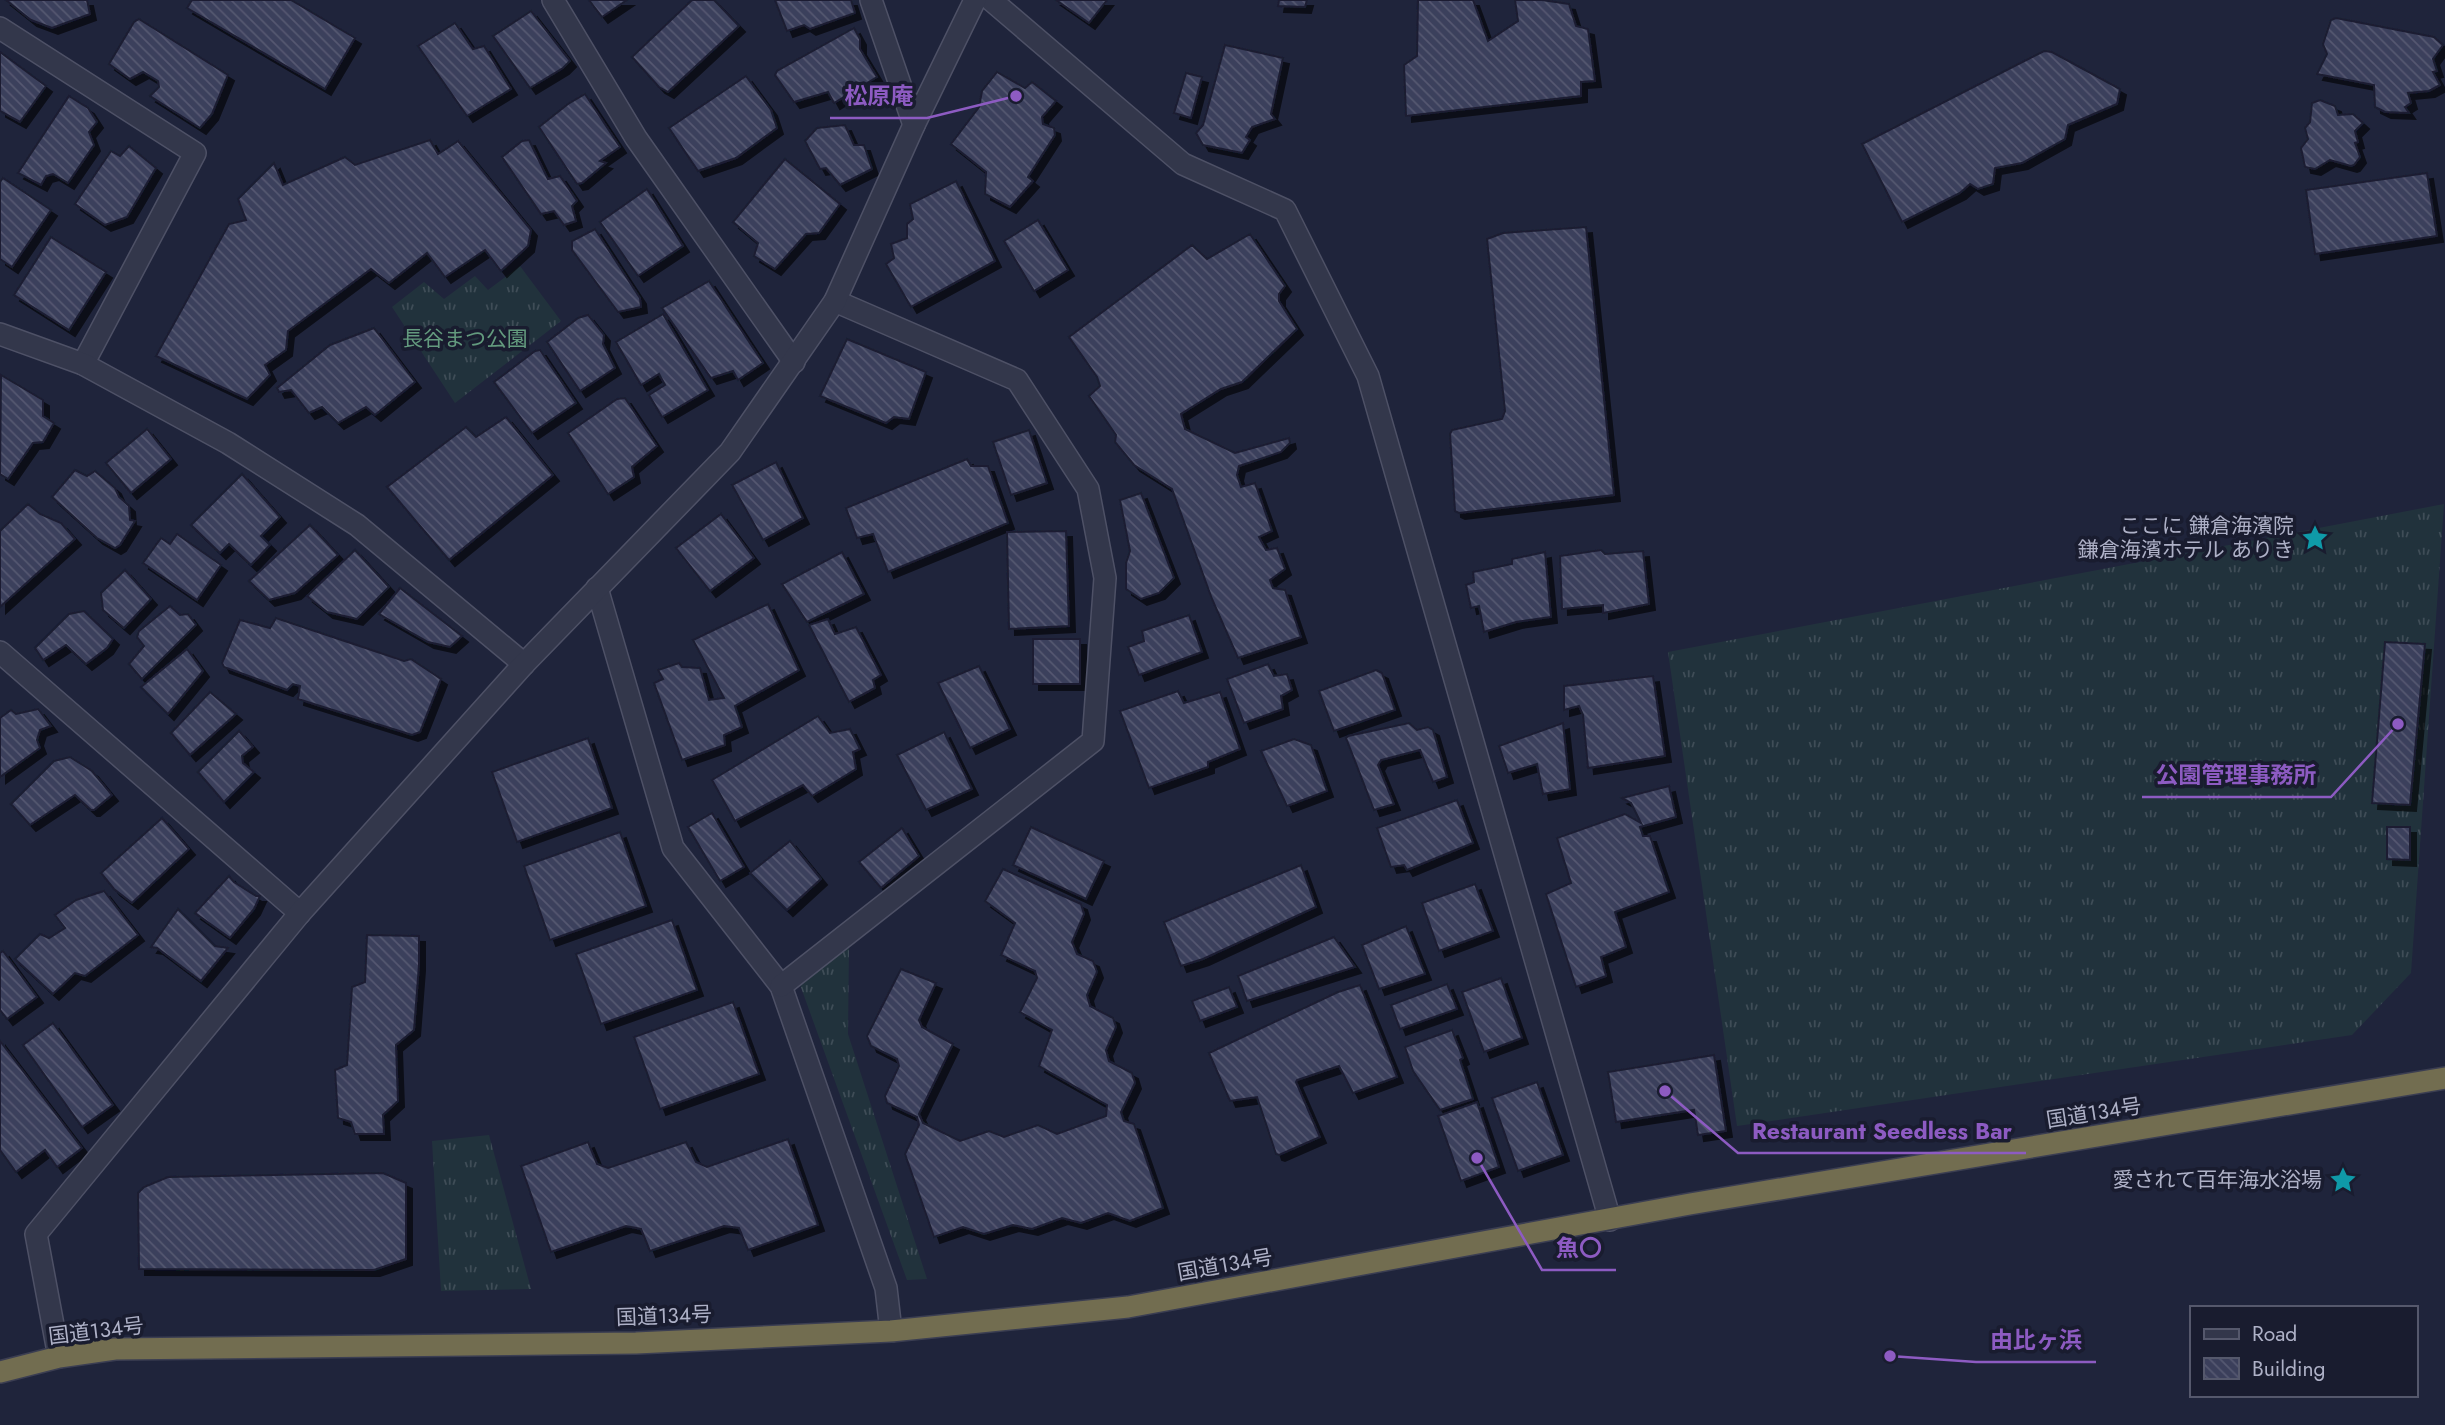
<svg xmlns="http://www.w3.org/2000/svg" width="2445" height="1425" viewBox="0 0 2445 1425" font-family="Jost,'Noto Sans JP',sans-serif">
	<defs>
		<pattern id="grass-tufts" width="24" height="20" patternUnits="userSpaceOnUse" patternTransform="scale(1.75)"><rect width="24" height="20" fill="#21323c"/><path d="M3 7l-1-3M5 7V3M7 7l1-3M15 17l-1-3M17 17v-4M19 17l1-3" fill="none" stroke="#3f4d57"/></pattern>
		<pattern id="building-back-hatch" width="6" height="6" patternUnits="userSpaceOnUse" patternTransform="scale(1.75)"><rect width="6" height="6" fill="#3b3f5b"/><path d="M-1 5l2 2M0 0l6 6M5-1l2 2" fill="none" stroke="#555871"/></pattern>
		<filter id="shadow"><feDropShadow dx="6" dy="6" stdDeviation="0" flood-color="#0009"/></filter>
	</defs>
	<rect width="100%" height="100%" fill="#1f243b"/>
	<!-- grass -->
	<g fill="url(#grass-tufts)">
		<polygon points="520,266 561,321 455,403 392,307 424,282 444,299 475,276 488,290"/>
		<polygon points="2444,504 2411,973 2352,1035 1737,1126 1668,652"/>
		<polygon points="849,947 848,1034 927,1279 907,1280 799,982"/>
		<polygon points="489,1135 531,1289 441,1291 432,1141"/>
	</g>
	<!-- building -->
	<g fill="url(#building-back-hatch)" stroke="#1b1e31" stroke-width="2" filter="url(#shadow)">
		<polygon points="6,0 87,0 90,14 52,28 31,20"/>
		<polygon points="192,0 291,0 355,38 325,89 187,8"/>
		<polygon points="589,0 627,0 602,17"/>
		<polygon points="692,0 714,0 739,26 668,92 659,87 632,57"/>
		<polygon points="775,0 851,0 855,13 810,29 804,25 787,31"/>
		<polygon points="1056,0 1107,0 1089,23"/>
		<polygon points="1279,0 1307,0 1305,7 1278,6"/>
		<polygon points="1418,0 1473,0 1488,41 1518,21 1515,0 1542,0 1569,4 1576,26 1588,29 1595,81 1581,82 1581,96 1406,116 1404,65 1417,56"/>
		<polygon points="531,11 570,61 563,68 530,88 493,36"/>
		<polygon points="2336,18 2434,37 2443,45 2433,59 2437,71 2433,72 2440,85 2429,91 2408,93 2411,103 2405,107 2409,113 2385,112 2375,107 2374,85 2317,74 2327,54 2323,44 2331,20"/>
		<polygon points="139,19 228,75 212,114 200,128 150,96 159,87 158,81 143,72 130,79 109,64 134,22"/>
		<polygon points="455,23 473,49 484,46 511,89 467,116 418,46"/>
		<polygon points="854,28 860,39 860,49 877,77 834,103 828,92 794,102 775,75 777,71"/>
		<polygon points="1225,45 1283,58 1271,114 1275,119 1252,127 1246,137 1250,140 1242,153 1203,145 1196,133 1203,125"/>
		<polygon points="2044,51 2052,52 2120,89 2117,104 2068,125 2065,139 2022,163 1995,168 1993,184 1978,189 1970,184 1960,193 1902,222 1862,144"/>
		<polygon points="0,52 46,86 20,122 0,111"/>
		<polygon points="997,72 1025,88 1032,82 1056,101 1042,117 1043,124 1054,128 1055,135 1028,177 1033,181 1010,207 985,194 986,172 951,144 979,107 982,91"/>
		<polygon points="1186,73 1202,77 1191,118 1174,113"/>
		<polygon points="746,76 771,110 777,128 736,158 698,171 669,128"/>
		<polygon points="585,94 620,147 600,161 606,163 582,183 577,184 539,127 568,104"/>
		<polygon points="69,96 88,108 97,122 89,132 94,145 68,183 53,174 46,176 41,185 18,173"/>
		<polygon points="2320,100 2335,106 2338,115 2353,114 2363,123 2355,131 2358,142 2355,143 2360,157 2354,165 2351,166 2330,160 2315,169 2305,167 2301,148 2308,139 2305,128 2310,122 2312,103"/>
		<polygon points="845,125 854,145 864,145 872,169 840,185 826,168 820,169 805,141 817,128"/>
		<polygon points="430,140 438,154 458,141 531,230 528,246 501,271 485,250 445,277 427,253 389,283 371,269 288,331 286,350 265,365 270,375 247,399 156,356 229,224 246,220 238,199 274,163 283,185 345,157 355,165"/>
		<polygon points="529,140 548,179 560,176 577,201 572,206 576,221 564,225 554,211 541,214 502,157 522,141"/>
		<polygon points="129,146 156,168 127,217 105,225 75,204 111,151 120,156"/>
		<polygon points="785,159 840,204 819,233 806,234 775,269 754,256 758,243 733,222"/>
		<polygon points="2427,173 2437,236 2315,254 2306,190"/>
		<polygon points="3,178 51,210 12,267 0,259 0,182"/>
		<polygon points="956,181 995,261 911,307 886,264 894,258 891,244 907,238 907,224 913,219 910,204"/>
		<polygon points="647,189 683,246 638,276 600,222"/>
		<polygon points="1038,220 1068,270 1034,291 1004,241"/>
		<polygon points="1586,227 1614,495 1459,513 1455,511 1450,434 1452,430 1502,419 1505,411 1487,239 1503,233"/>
		<polygon points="595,229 640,298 641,307 618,312 572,250 572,241"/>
		<polygon points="1250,234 1285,286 1279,294 1279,301 1297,329 1242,382 1221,389 1181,414 1185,429 1235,453 1289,438 1290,443 1281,452 1239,466 1237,475 1241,487 1255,483 1272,531 1259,537 1266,550 1277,548 1285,569 1270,580 1273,588 1285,590 1301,637 1238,658 1212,599 1172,489 1134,465 1115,442 1116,435 1089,396 1100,386 1097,377 1069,337 1192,245 1207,259"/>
		<polygon points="51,237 106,272 69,330 14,295"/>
		<polygon points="709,281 763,363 738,380 733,371 711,378 662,308"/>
		<polygon points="663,314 708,390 662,417 649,395 665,385 659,374 641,385 616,342"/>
		<polygon points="588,315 604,335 603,344 615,368 580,391 547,342 578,318"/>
		<polygon points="374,328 415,382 375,415 366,407 338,423 322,407 309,413 291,390 279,392 277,388 330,345"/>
		<polygon points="847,339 926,372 909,419 894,417 886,423 820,396"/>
		<polygon points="540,350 576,403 532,433 494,382 535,351"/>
		<polygon points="1,375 43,400 43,416 54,423 43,442 33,443 8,479 0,474"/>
		<polygon points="625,398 657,446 632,467 634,477 608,494 568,433 617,399"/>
		<polygon points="506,417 553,475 449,560 387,487 466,427 476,437"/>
		<polygon points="147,429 171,459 131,493 106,463"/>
		<polygon points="1029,430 1047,483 1011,495 993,442"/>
		<polygon points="967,459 971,466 988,466 1008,523 888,572 873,534 857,538 846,508"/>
		<polygon points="776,462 803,518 763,540 732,485"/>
		<polygon points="75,470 87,476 95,471 115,488 119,497 129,506 130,520 135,521 120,545 115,548 97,538 52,497"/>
		<polygon points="242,474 280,517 261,536 270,545 251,565 229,544 220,553 191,525"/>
		<polygon points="1141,493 1174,578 1159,593 1141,599 1126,589 1126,563 1130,551 1120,500"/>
		<polygon points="28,504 40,514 61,523 75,539 0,607 0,531"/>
		<polygon points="721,514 754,558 710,591 676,548"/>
		<polygon points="310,525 338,555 295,593 269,600 249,581"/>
		<polygon points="1066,531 1069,626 1009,629 1007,532"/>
		<polygon points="177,534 221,565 197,600 143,563 161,538 170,544"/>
		<polygon points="355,550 389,587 357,619 327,612 307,596"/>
		<polygon points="1601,550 1605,554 1643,551 1649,604 1603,613 1603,605 1562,609 1560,556"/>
		<polygon points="842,552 864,594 807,622 782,584"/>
		<polygon points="1545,552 1551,617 1516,622 1484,632 1479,606 1471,608 1466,585 1474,582 1473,572 1512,564 1512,559"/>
		<polygon points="125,570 151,599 124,628 103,610 101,593"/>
		<polygon points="400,588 462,636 450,647 428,642 379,614"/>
		<polygon points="768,604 799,670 735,706 742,727 724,735 725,745 682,760 654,683 663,679 658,670 679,663 682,667 700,668 709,700 724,698 693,640"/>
		<polygon points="170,606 180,615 188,614 196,625 142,679 129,664 144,646 137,637 139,631"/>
		<polygon points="84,611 113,639 107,648 86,664 66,645 43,660 35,648 69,614"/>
		<polygon points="1189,615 1202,652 1139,675 1128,647 1144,641 1142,631"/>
		<polygon points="276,618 404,661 411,659 441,679 420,732 412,735 298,699 300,686 293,684 287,690 224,667 222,663 240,620 270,628"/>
		<polygon points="828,619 835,634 856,627 881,675 873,680 875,688 849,702 809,625"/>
		<rect x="1033" y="639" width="47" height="45"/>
		<polygon points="2385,642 2425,644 2410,805 2372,803"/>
		<polygon points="187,649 203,671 168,714 141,687"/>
		<polygon points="1268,664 1274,676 1287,674 1292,690 1281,696 1283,709 1244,723 1227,679"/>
		<polygon points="979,666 1010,729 970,748 938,683"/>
		<polygon points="1376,670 1382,673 1395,710 1334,731 1319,691"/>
		<polygon points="1653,676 1665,756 1588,768 1583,715 1579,706 1564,710 1564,686"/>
		<polygon points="1178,691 1184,703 1220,692 1240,749 1208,762 1208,767 1149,788 1120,711"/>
		<polygon points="210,692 236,714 190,755 171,733"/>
		<polygon points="38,709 51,726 40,730 37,740 40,748 0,777 0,718 11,710 16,714"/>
		<polygon points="818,716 830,733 850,729 860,749 853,752 856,769 812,796 803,785 735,821 712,780"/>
		<polygon points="1409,723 1417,730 1428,727 1433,730 1447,777 1433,782 1420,750 1381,760 1378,765 1394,804 1374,810 1346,738 1348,736"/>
		<polygon points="1563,723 1570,789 1543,794 1537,764 1508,773 1499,746"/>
		<polygon points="239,731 253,747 242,756 243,763 254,772 224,802 198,772"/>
		<polygon points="944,732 972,789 926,810 897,755"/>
		<polygon points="588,738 612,808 517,842 492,772"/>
		<polygon points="1294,739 1311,745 1327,791 1287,806 1261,751"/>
		<polygon points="70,757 92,771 112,795 94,810 91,810 75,795 30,825 11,804 54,761"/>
		<polygon points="1669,786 1676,817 1640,827 1643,836 1650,836 1669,892 1615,912 1626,947 1601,957 1606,976 1576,987 1546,894 1571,883 1557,838 1625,814 1641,823 1631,803 1622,798"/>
		<polygon points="1457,800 1473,843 1407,870 1404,865 1391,867 1377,828"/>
		<polygon points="712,813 744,867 720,881 688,827"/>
		<polygon points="162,818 189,849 132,903 114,889 101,873"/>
		<polygon points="1031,827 1104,861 1086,899 1013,865"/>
		<polygon points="2387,827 2410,827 2410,860 2387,859"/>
		<polygon points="902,828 919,856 881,888 859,862"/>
		<polygon points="620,832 646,906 550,940 524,866"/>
		<polygon points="790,841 821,879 787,910 750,873"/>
		<polygon points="1301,865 1316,907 1203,959 1181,966 1164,922"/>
		<polygon points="1003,869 1081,904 1084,914 1072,942 1077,954 1093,961 1097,972 1087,995 1090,1006 1113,1018 1116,1027 1106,1050 1109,1061 1132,1073 1135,1083 1121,1112 1124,1121 1134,1124 1163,1208 1130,1221 1108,1213 1081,1223 1062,1218 1032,1229 1013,1225 984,1234 963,1227 934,1237 905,1154 919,1125 917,1117 887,1103 885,1096 899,1066 897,1059 871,1046 867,1036 901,969 936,983 919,1020 922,1027 953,1044 919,1114 923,1123 960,1141 989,1131 1004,1137 1038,1125 1057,1134 1106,1116 1107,1105 1039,1066 1052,1030 1020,1012 1037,978 1035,971 1001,955 1015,923 985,901"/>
		<polygon points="229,876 234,882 256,896 260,896 254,909 230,938 195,913"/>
		<polygon points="1475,884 1493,931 1439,951 1422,903"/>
		<polygon points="104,891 138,935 85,976 75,973 53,994 15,959 40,934 49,938 65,928 55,915 76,900"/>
		<polygon points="178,909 215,946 228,948 201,981 157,948 151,947"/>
		<polygon points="672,920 697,990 601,1024 576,954"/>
		<polygon points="1406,926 1425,974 1379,989 1362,945"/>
		<polygon points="367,935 419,936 419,965 414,1030 396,1045 398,1101 383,1115 384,1134 355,1134 351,1122 338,1118 335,1070 347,1065 352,987 365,982"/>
		<polygon points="1334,937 1355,967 1247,1001 1238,976"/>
		<polygon points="3,951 37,997 7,1019 0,1010 0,953"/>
		<polygon points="1501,978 1522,1038 1484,1052 1462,992"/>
		<polygon points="1447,984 1457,1009 1400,1029 1391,1005"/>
		<polygon points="1360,985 1397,1077 1353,1093 1339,1066 1297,1080 1296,1082 1320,1137 1279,1155 1276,1154 1257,1097 1230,1101 1209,1053 1338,992"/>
		<polygon points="1229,987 1237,1007 1200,1021 1192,1001"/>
		<polygon points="733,1002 759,1074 660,1109 634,1037"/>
		<polygon points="53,1023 113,1105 82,1127 23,1045"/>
		<polygon points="1452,1030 1463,1058 1460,1060 1473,1099 1440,1110 1413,1071 1405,1047"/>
		<polygon points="0,1041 82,1148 57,1167 45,1150 16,1172 0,1150"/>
		<polygon points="1714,1055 1726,1131 1698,1135 1694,1110 1616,1122 1608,1072"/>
		<polygon points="1537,1082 1563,1155 1518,1171 1492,1098"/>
		<polygon points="1477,1102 1499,1167 1461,1181 1438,1116"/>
		<polygon points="788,1139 818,1225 748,1250 739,1228 724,1226 650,1251 641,1229 626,1226 551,1252 521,1166 588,1142 597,1164 608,1168 686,1142 696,1162 707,1167"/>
		<polygon points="383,1173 406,1183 406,1259 374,1270 139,1269 138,1193 144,1187 168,1177"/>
	</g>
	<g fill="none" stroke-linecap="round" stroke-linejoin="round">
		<defs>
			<g id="lane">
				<polyline points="553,0 636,138 794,362"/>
				<polyline points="871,0 914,125"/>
				<polyline points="0,28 195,153 83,364"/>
			</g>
			<g id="street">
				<polyline points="991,0 1183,164 1285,210 1368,376 1610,1220"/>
				<polyline points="0,334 83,364 228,443 357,525 524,664"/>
				<polyline points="597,588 673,848 781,986 886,1288 891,1331"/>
				<polyline points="0,652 300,913"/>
				<polyline points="781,986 1093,741 1105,578 1088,489 1017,380 835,301"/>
				<polyline points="59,1357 36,1234 300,913 524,664 730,452 835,301 914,125 975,0"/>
			</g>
			<polyline id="highway" points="0,1372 59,1357 115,1349 636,1343 891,1331 1128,1307 1690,1204 2445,1078"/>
		</defs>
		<!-- lane casing -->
		<use href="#lane" stroke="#4e5166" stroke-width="24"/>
		<!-- street casing -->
		<use href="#street" stroke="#4e5166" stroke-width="24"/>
		<!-- highway casing -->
		<use href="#highway" stroke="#3b3e52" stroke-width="24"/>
		<!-- lane -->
		<use href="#lane" stroke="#33374b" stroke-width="21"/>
		<!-- street -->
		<use href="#street" stroke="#33374b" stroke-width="21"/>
		<!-- highway -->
		<use href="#highway" stroke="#726d50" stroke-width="21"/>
	</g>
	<!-- icons -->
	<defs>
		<symbol id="sight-bare" viewBox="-9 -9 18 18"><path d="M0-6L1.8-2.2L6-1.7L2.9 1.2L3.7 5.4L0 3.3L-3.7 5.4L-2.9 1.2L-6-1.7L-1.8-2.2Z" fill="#0f9aa8" stroke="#191c2f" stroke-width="2.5" paint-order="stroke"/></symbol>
	</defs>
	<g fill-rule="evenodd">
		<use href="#sight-bare" x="2296" y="519" width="38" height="38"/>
		<use href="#sight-bare" x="2324" y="1161" width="38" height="38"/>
	</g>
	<g text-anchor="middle" stroke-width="7" stroke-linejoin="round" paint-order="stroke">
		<!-- park labels -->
		<g font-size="21" fill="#639a7e" stroke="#191c2f">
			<text x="465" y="346">長谷まつ公園</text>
		</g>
		<!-- poi labels -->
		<g font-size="21" fill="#aeb1c7" stroke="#191c2f" text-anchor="end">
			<text x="2294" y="533">ここに 鎌倉海濱院<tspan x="2294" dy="24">鎌倉海濱ホテル ありき</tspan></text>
			<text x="2322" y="1187">愛されて百年海水浴場</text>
		</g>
		<!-- street labels -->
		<g font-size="21" fill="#aeb1c7" stroke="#191c2f">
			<text transform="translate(2094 1113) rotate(-9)" y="7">国道134号</text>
			<text transform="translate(1225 1265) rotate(-10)" y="7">国道134号</text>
			<text transform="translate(664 1316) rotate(-2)" y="7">国道134号</text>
			<text transform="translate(96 1331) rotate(-7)" y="7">国道134号</text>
		</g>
	</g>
	<!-- callouts -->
	<path fill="none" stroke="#8d5bc2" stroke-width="2.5" d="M1016 96L927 118H830M2398 724L2331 797H2142M1665 1091L1738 1153H2026M1477 1158L1542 1270H1616M1890 1356L1976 1362H2096"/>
	<g fill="#8d5bc2" stroke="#191c2f" stroke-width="2.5">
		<circle cx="1016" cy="96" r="7"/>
		<circle cx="2398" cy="724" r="7"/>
		<circle cx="1665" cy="1091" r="7"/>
		<circle cx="1477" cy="1158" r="7"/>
		<circle cx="1890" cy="1356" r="7"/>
	</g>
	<g font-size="23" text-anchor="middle" font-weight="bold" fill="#8d5bc2" stroke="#191c2f" stroke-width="7" stroke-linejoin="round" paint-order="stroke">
		<text x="879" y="104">松原庵</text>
		<text x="2236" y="783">公園管理事務所</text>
		<text x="1882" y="1139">Restaurant Seedless Bar</text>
		<text x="1579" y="1256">魚〇</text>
		<text x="2036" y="1348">由比ヶ浜</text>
	</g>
	<!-- legend -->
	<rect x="2190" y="1306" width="228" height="91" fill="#191c2f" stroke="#55586c" stroke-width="2"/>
	<rect x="2204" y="1329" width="35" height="10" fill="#33374b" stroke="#55586c" stroke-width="2"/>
	<text x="2252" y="1341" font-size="21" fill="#aeb1c7">Road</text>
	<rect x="2204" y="1358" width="35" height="21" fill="url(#building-back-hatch)" stroke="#55586c" stroke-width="2"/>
	<text x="2252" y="1376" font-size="21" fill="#aeb1c7">Building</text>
</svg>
